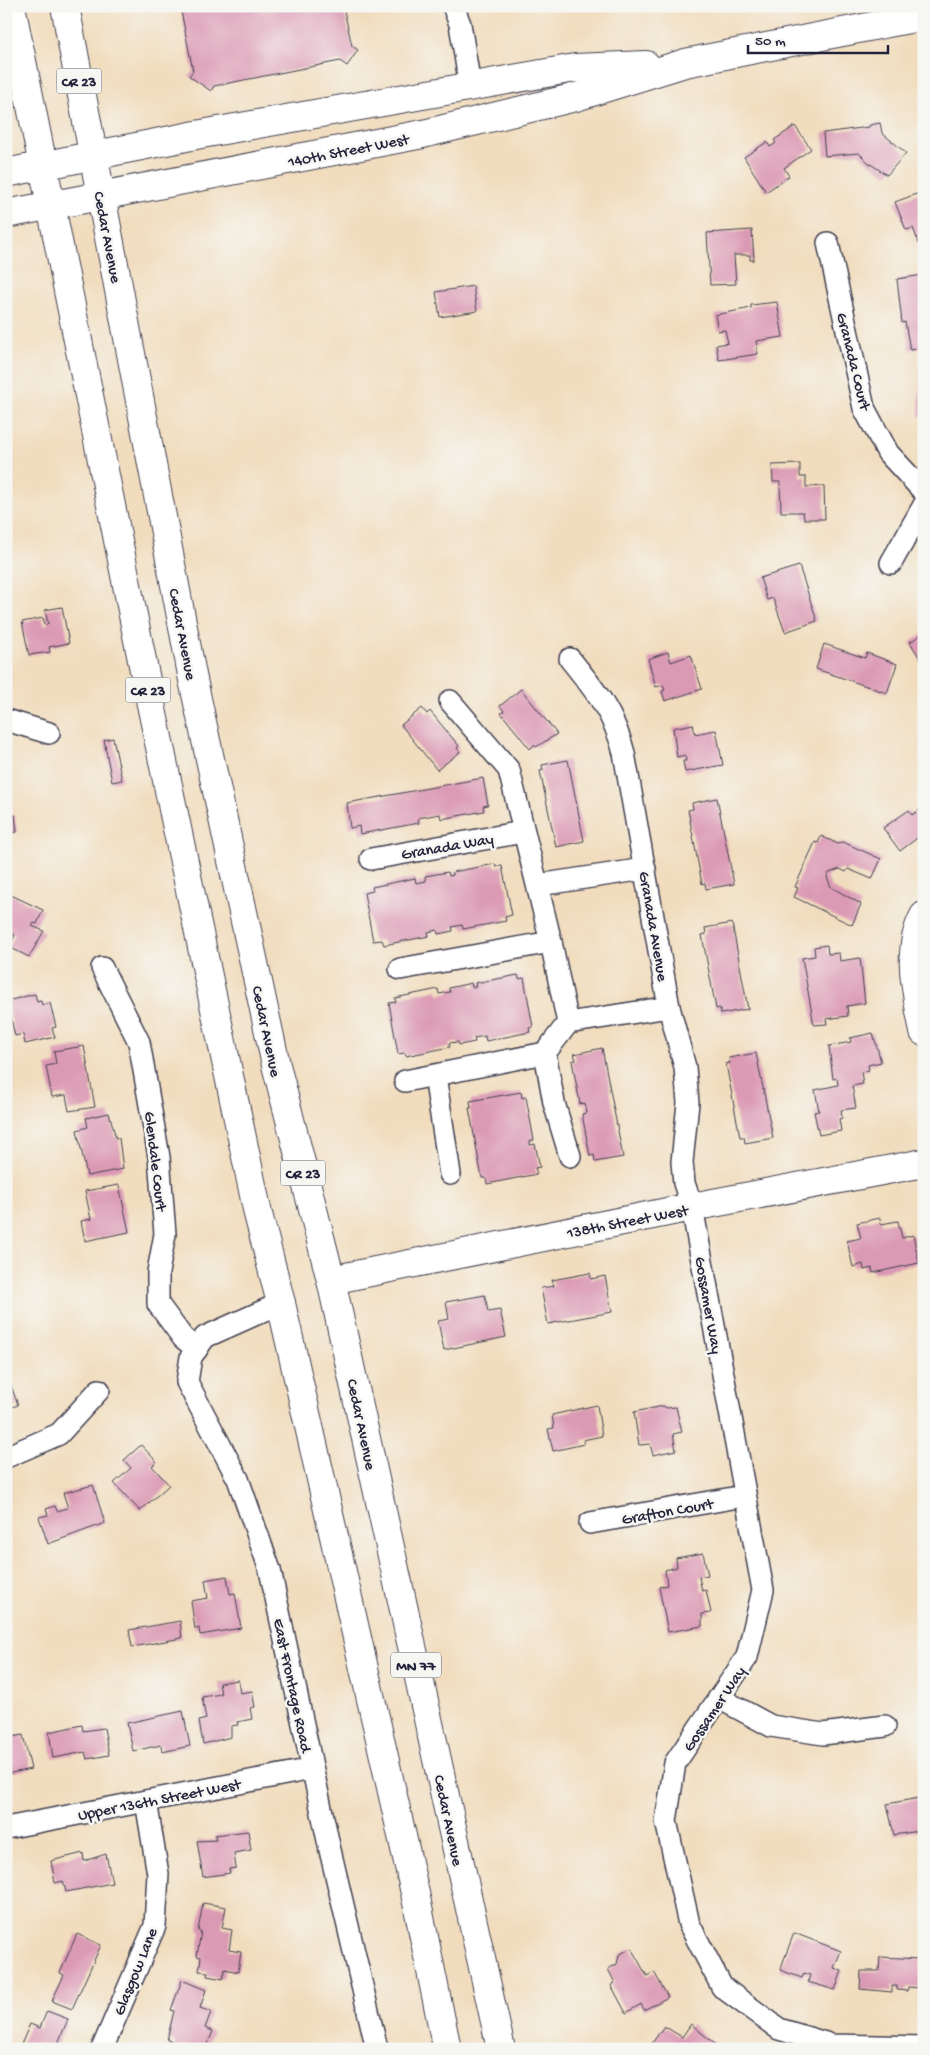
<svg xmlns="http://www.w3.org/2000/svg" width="930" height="2055" viewBox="0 0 930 2055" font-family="'Gochi Hand',sans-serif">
	<rect width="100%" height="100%" fill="#f6f6f2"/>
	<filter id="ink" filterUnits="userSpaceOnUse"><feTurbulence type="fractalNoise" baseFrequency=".02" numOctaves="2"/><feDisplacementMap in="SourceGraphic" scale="10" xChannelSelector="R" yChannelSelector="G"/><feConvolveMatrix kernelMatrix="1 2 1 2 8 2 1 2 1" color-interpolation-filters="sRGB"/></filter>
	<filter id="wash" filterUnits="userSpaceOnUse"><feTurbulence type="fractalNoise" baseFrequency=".0096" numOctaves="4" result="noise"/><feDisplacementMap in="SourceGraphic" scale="20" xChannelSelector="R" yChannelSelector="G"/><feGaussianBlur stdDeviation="1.12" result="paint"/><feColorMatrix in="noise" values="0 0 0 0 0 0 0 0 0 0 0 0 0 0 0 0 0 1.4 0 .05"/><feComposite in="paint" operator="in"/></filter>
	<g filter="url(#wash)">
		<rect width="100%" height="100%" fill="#f1ddbe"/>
		<g id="blocks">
			<!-- building -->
			<g fill="#db9ab4">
				<polygon points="180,6 249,6 249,9 263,6 343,6 352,46 358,50 347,66 340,61 214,86 211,91 189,76 193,71"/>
				<polygon points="880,123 882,133 906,153 887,175 869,163 859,153 825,156 823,133 869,127 870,125"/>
				<polygon points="795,126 811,149 784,168 789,176 766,192 744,157 767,142 770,147 776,143 774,140"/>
				<polygon points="919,193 922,200 924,199 924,242 919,244 913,228 906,230 895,202"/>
				<polygon points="752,230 754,260 750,260 750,255 734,255 736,284 710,285 707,233"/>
				<polygon points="923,275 924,348 910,350 905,322 902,323 897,279"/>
				<polygon points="473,286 477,311 440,317 436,292"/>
				<polygon points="777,302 783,337 756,341 758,354 719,360 716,345 728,343 725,330 718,331 715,315 751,308 751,305"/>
				<polygon points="920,369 924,369 924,416 919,416"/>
				<polygon points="800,464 800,477 806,477 806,487 824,486 825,519 804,519 803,512 781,512 780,482 773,482 772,465"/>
				<polygon points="799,566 817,621 785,632 773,598 767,600 760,578"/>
				<polygon points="62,607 69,643 49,647 50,652 29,655 22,622 43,618 44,625 48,624 45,610"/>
				<polygon points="924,633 924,665 910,642"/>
				<polygon points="824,644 865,658 867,653 897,664 887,693 816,669"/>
				<polygon points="668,652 671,662 691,655 702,689 665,701 662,691 665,690 663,685 656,687 648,659"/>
				<polygon points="521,689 557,734 536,747 534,745 530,749 501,713 504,711 500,706"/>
				<polygon points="422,708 427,714 430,711 459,746 457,748 460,752 437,770 401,725"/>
				<polygon points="693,724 695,734 716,730 723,765 685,772 683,761 686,761 685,755 677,757 673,728"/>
				<polygon points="113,738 122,780 112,782 104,740"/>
				<polygon points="568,760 584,841 556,847 540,771 543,770 542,765"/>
				<polygon points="483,778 488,805 483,806 484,811 441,819 440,814 418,818 419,823 360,834 359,826 350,828 347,803"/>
				<polygon points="717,798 734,884 706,889 705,883 702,884 688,810 693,809 692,803"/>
				<polygon points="924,807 924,833 900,851 883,828 909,810 912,815"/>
				<polygon points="15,815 17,832 8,833 6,816"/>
				<polygon points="821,836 838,844 843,842 881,859 872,879 848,869 846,872 840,869 829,873 827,877 831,887 861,904 852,925 794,897 798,888 795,887 815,842 818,843"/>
				<polygon points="495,864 496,867 502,866 512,915 505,917 506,921 463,929 462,925 452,927 453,931 438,934 437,930 428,932 429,936 384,945 382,940 373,941 364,893 373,891 372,887 415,878 416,883 426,881 425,876 448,872 449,876 453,875 453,872"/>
				<polygon points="11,895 43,910 37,924 34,923 32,926 44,931 29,957 9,947 15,935 6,930 6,904"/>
				<polygon points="732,923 748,1009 721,1014 720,1008 716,1009 702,935 706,934 705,928"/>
				<polygon points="827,945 828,954 839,953 840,961 860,958 865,1003 847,1006 848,1016 826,1019 827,1024 814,1025 802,958 815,956 814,947"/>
				<polygon points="518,975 519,979 524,978 533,1027 529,1028 530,1032 486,1041 485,1036 474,1038 475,1042 459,1045 458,1042 449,1043 450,1047 406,1056 405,1053 398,1054 389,1003 396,1002 395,998 438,989 439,994 450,992 449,988 471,983 472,987 476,987 475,983"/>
				<polygon points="35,994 37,1002 41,1001 42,1005 50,1003 56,1027 52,1028 55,1037 25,1044 23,1034 15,1036 7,1001"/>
				<polygon points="873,1033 881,1062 868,1065 869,1070 861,1072 863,1084 852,1086 856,1108 841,1110 842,1118 839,1119 841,1131 819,1135 814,1112 819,1111 815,1090 838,1085 837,1078 833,1079 829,1046 851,1042 850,1038"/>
				<polygon points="84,1046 95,1107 69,1111 66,1095 52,1097 46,1066 56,1064 54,1051"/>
				<polygon points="602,1048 623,1157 595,1162 594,1155 590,1156 582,1114 587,1113 585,1103 580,1104 572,1061 576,1060 574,1054"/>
				<polygon points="756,1053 773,1138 745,1143 744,1137 740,1137 726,1064 730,1063 729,1058"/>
				<polygon points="521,1092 522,1098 526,1097 534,1140 530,1141 530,1145 535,1144 540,1167 535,1168 537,1174 487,1184 486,1178 482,1178 469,1108 471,1108 470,1101"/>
				<polygon points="109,1113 116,1138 119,1138 123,1169 87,1176 77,1130 88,1127 86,1118"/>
				<polygon points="119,1185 129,1232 85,1241 81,1221 91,1219 85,1191"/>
				<polygon points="880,1218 881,1224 898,1221 902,1238 913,1235 919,1263 873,1273 872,1268 864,1270 863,1264 853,1267 847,1241 861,1238 857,1223"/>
				<polygon points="590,1273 591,1279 605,1276 612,1312 548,1324 541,1288 554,1286 552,1280"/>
				<polygon points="485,1295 488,1312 500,1310 506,1337 444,1350 438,1321 449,1319 446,1302"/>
				<polygon points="9,1380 18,1405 6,1409 6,1381"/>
				<polygon points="597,1405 602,1436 583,1440 584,1444 553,1451 548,1429 554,1428 552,1415"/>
				<polygon points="663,1406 667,1408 676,1407 682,1432 673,1434 676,1450 653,1455 650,1444 639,1445 634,1412"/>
				<polygon points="141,1445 157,1462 152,1466 169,1485 140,1511 114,1483 131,1468 124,1460"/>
				<polygon points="93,1485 105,1523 48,1544 39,1517 48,1515 46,1509 55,1506 57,1511 68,1508 63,1493"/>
				<polygon points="703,1553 708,1575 699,1577 702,1591 706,1590 711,1613 702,1614 702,1626 668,1632 659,1587 667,1585 665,1570 677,1567 676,1558"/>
				<polygon points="227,1576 230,1594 235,1593 241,1628 200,1635 199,1628 195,1629 191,1601 208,1598 205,1580"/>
				<polygon points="180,1621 182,1638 132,1647 129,1630"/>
				<polygon points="238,1680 240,1693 252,1691 255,1707 250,1708 252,1719 237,1722 238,1725 231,1726 231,1737 203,1744 199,1721 206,1719 202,1697 221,1694 219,1683"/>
				<polygon points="183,1711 190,1746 162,1752 161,1745 133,1751 127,1723"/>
				<polygon points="82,1725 83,1731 104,1728 109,1755 87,1759 85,1752 53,1758 49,1732"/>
				<polygon points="23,1735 31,1769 6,1774 6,1738"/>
				<polygon points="924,1797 924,1830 894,1835 887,1804"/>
				<polygon points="248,1831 251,1850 234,1853 236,1868 229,1869 230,1873 203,1877 197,1841 216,1840 215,1835"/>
				<polygon points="83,1853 84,1861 106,1854 112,1883 66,1892 63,1881 55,1883 51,1861"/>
				<polygon points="203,1903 226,1907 222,1928 232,1930 229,1950 241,1952 238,1972 225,1969 223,1979 207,1976 208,1972 199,1971 201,1957 197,1956 201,1931 198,1931"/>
				<polygon points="794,1933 841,1951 834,1968 842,1971 835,1990 808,1982 810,1975 804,1973 802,1978 780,1970"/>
				<polygon points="77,1934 101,1945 72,2009 52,2001 64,1975 60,1973"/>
				<polygon points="631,1948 647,1976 654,1972 668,1997 644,2010 641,2004 626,2013 611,1985 615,1983 608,1969 617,1964 619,1955"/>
				<polygon points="880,1957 921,1959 920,1988 908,1987 907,1991 897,1990 897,1986 892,1986 892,1992 860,1989 861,1971 879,1971"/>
				<polygon points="182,1980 206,1990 200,2008 211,2012 205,2028 213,2031 206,2049 178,2049 174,2047 176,2043 167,2040 174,2011 171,2010"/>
				<polygon points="47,2011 68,2019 57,2046 54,2045 52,2049 19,2049 30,2024 40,2028"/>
				<polygon points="691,2024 716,2045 714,2049 648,2049 664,2026 682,2037"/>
			</g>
		</g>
	</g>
	<g filter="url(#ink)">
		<use href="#blocks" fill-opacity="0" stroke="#413e4f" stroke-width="1"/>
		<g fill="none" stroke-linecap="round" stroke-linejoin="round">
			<defs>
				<g id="minor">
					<polyline points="453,6 460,24 470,86"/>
					<polyline points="828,243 864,408 888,453 924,492"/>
					<polyline points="891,563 924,505"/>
					<path d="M570,659c25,31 44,54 54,94l45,254 16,60 3,36 -6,59 2,21 8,24 71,383 -16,67 -72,106 -9,58 23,103 33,63 57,42 53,16 92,2"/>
					<polyline points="450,701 509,770 551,942 568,1023 545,1053 554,1103 570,1156"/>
					<polyline points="6,720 49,733"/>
					<polyline points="371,859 523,832"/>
					<polyline points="538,885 645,869"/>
					<polyline points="102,968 139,1042 159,1157 165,1234 158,1272 158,1304 183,1338 197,1349"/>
					<polyline points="400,969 551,942"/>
					<polyline points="568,1023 669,1007"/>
					<polyline points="435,1076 450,1174"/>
					<polyline points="405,1081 545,1053"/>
					<polyline points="281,1303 205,1337 191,1357 187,1382 238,1479 270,1570 330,1850 377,2049"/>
					<polyline points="6,1457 59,1434 99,1390"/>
					<polyline points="590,1523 744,1496"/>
					<polyline points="719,1698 771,1726 823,1734 885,1726"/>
					<polyline points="6,1828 312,1769"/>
					<polyline points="102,2049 155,1926 158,1874 146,1801"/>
				</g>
				<g id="tertiary">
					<polyline points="6,173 196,135 575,68 646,65"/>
					<polyline points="6,214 423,134 576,97 685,63 924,16"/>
					<path d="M924,916c-19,35 -7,78 0,116"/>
					<polyline points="331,1280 692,1207 924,1163"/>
				</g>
				<g id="trunk">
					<polyline points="11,6 148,690 258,1214 281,1303"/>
					<polyline points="65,6 193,680 276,1065 331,1280"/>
				</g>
				<g id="motorway">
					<polyline points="331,1280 501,2049"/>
					<polyline points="281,1303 415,1893 447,2049"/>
				</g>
			</defs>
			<!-- minor casing -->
			<use href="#minor" stroke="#413e4f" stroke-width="24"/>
			<!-- tertiary casing -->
			<use href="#tertiary" stroke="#413e4f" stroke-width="30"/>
			<!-- trunk casing -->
			<use href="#trunk" stroke="#413e4f" stroke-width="30"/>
			<!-- motorway casing -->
			<use href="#motorway" stroke="#413e4f" stroke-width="30"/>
			<!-- minor -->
			<use href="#minor" stroke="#fff" stroke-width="21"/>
			<!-- tertiary -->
			<use href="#tertiary" stroke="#fff" stroke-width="28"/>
			<!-- trunk -->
			<use href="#trunk" stroke="#fff" stroke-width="28"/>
			<!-- motorway -->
			<use href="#motorway" stroke="#fff" stroke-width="28"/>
		</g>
	</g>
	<g text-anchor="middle" stroke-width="5" stroke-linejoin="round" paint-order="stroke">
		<!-- shield labels -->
		<g fill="#f6f6f2" stroke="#626272" stroke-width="1">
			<rect x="56.5" y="68.5" width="45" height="25" rx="4"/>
			<rect x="125.5" y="677.5" width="45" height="25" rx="4"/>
			<rect x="280.5" y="1160.5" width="45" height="25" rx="4"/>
			<rect x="391" y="1652.5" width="50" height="25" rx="4"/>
		</g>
		<g font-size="15" font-weight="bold" fill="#22223b">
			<text x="79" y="86">CR 23</text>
			<text x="148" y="695">CR 23</text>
			<text x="303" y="1178">CR 23</text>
			<text x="416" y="1670">MN 77</text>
		</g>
		<!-- street labels -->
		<g font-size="16" fill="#22223b" stroke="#f6f6f2">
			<text transform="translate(348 149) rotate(-11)" y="6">140th Street West</text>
			<text transform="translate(109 237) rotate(79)" y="6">Cedar Avenue</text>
			<text transform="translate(855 361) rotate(76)" y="6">Granada Court</text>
			<text transform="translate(184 634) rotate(79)" y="6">Cedar Avenue</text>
			<text transform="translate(447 845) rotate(-10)" y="6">Granada Way</text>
			<text transform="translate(655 926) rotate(80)" y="6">Granada Avenue</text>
			<text transform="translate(268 1031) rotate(78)" y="6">Cedar Avenue</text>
			<text transform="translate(157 1161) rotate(83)" y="6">Glendale Court</text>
			<text transform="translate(627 1220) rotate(-11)" y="6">138th Street West</text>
			<text transform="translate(710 1305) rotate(80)" y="6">Gossamer Way</text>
			<text transform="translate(363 1424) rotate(78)" y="6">Cedar Avenue</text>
			<text transform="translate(667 1510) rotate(-10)" y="6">Grafton Court</text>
			<text transform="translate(294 1685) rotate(78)" y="6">East Frontage Road</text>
			<text transform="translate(713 1708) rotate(-56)" y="6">Gossamer Way</text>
			<text transform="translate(159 1798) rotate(-11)" y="6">Upper 136th Street West</text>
			<text transform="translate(450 1820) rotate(78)" y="6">Cedar Avenue</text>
			<text transform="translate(134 1971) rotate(-68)" y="6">Glasgow Lane</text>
		</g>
	</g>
	<!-- margin -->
	<rect width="930" height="2055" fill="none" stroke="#f6f6f2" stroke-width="25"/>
	<!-- scale -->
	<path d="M748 45v8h140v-8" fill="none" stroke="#22223b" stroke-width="2.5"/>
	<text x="755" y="45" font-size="15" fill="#22223b" stroke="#f6f6f2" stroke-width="4" paint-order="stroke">50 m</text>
</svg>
